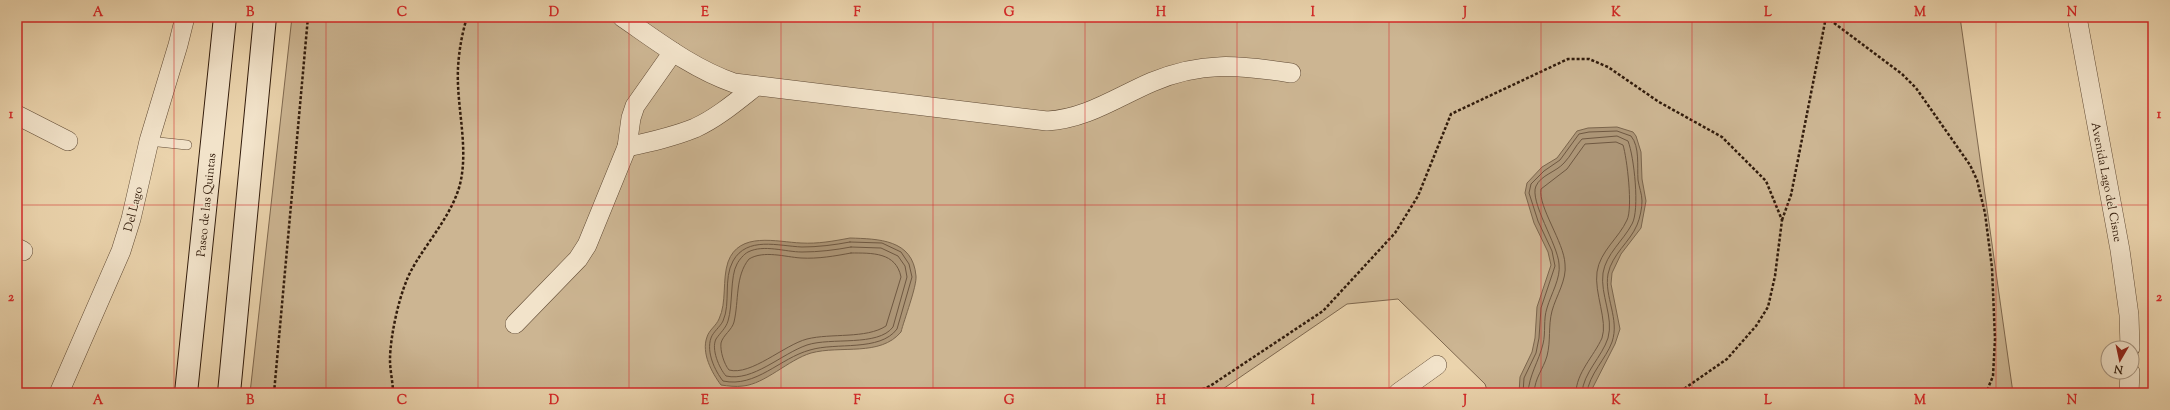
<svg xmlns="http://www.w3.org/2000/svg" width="2170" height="410" viewBox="0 0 2170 410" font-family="'Sorts Mill Goudy',serif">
	<rect width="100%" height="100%" fill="#ebd4ad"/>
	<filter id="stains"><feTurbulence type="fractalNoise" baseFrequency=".005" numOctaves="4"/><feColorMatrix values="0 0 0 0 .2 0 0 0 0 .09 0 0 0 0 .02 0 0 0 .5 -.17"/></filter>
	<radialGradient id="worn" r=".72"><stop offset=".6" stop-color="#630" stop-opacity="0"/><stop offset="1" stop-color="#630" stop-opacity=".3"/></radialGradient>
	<!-- green -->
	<polygon fill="#ccb592" stroke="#7f684f" points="292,17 1960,17 2013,393 1488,393 1485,384 1398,299 1347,304 1217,393 250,393"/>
	<!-- water -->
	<g fill="#ac9576" stroke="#7b654c">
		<polygon points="1617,127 1633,132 1636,136 1641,152 1642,179 1646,201 1641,228 1621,254 1612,273 1611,284 1620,329 1615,344 1590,393 1519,393 1520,377 1532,352 1535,338 1537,307 1551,265 1548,252 1534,223 1525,193 1527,183 1542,167 1557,158 1577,131 1588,128"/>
		<path d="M850,238c28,1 63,1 66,38 1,10 -12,44 -15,56 -21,25 -60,13 -90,21 -23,7 -46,31 -68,33 -7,1 -15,0 -22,-1 -9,-12 -20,-32 -14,-48 2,-7 9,-11 12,-18 8,-17 3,-39 9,-57 11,-31 49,-20 73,-19 17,1 33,-2 49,-5z"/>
	</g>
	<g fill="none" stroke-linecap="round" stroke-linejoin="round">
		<!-- shore -->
		<g stroke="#6f5841" stroke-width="1">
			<path d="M850,242l32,1 19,9 8,12 3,13 -15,52c-17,23 -61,13 -87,21 -30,8 -54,38 -87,31 -8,-10 -17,-29 -12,-43 2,-6 9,-11 12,-17 8,-18 0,-42 10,-60 14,-25 45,-15 69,-14 16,0 32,-2 48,-5z"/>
			<path d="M851,247l30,1 17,8 7,10 2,11 -14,50c-15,20 -62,10 -86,18 -26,9 -54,37 -81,31 -7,-8 -15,-27 -10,-37 4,-6 10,-11 12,-18 5,-16 2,-45 9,-57 2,-4 7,-10 11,-12 16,-8 37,0 54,0 17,0 33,-2 49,-5z"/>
			<path d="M851,253c21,0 45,-1 50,24l-15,49c-20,13 -55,7 -79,13 -23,6 -56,37 -78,31 -5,-6 -9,-19 -8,-27 2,-8 11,-13 13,-21 5,-21 1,-46 15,-63 15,-9 36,-2 52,-1 17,1 34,-2 50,-5z"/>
			<path d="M1523,393l1,-15 12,-25 3,-15 2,-30 14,-42 -3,-15 -14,-30 -9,-28 2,-9 13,-13 16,-11 19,-26 10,-2 28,-1 14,5c9,11 6,30 7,44 1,7 4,14 4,21 0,7 -2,17 -5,24 -7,17 -25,29 -29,49 -4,23 12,45 4,68 -6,17 -23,32 -25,51"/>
			<path d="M1528,393c1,-18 11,-32 15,-49 3,-12 0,-24 4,-36 4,-14 14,-30 12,-44 -1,-19 -30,-63 -23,-78 5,-11 20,-14 28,-23 7,-7 11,-17 18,-24l35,-3 11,5c6,15 12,69 4,83 -9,17 -26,30 -29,49 -3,22 11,44 5,65 -6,19 -25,35 -26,55"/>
			<path d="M1534,393c1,-16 9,-23 13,-37 4,-15 1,-30 5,-45 4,-15 15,-31 13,-47 -1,-22 -27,-57 -24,-75l26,-20 18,-25 31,-2 7,3c4,13 10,63 4,75 -8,18 -27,31 -30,52 -3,21 11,49 5,66 -8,18 -26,35 -26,55"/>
		</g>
		<defs>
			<polyline id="lane" points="149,141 187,145"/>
			<g id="street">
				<path d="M622,17c35,24 71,52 112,66l313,38c39,-2 70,-24 105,-39 50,-21 87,-17 139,-9"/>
				<polyline points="2077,17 2120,250 2129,315 2130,348"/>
				<polyline points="17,115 68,141"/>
				<path d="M627,147c23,-5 46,-10 68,-19 22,-10 42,-27 61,-42"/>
				<polyline points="17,248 23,251"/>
				<polyline points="515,324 578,259 587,245 627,147 631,118 635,106 673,52"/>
				<polyline points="59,393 121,251 131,219 149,141 178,45 185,17"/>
				<polyline points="1398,393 1437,365"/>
				<polyline points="2129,393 2130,372"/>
			</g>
			<g id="secondary">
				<polyline points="186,393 225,17"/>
				<polyline points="229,393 265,17"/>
			</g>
		</defs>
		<!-- lane casing -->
		<use href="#lane" stroke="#604a34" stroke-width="10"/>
		<!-- street casing -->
		<use href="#street" stroke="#604a34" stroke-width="20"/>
		<!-- secondary casing -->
		<use href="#secondary" stroke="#321c0c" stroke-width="24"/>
		<!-- path -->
		<g stroke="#321c0c" stroke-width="2.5" stroke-dasharray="3 2" stroke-linecap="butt">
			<polyline points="1826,17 1902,74 1916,88 1970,165 1977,180 1985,213 1992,268 1995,339 1993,376 1986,393"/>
			<polyline points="1782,220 1791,195 1826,17"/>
			<polyline points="274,393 308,17"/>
			<path d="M393,393c0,-11 -3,-22 -3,-33 0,-24 10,-70 22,-91 15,-27 37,-50 47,-81 11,-38 -3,-81 -1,-120 1,-18 4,-34 9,-51"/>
			<polyline points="1193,393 1210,386 1323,311 1395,233 1418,196 1451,114 1568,59 1589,59 1608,67 1659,102 1722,137 1766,181 1782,220 1775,276 1768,307 1756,326 1727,359 1678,393"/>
		</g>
		<!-- lane -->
		<use href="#lane" stroke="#f2e3ca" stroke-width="9"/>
		<!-- street -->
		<use href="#street" stroke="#f2e3ca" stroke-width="19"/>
		<!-- secondary -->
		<use href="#secondary" stroke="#f2e3ca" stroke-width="22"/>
	</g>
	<!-- grid -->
	<path fill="none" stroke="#d62828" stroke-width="1" stroke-opacity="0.55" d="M174,17v376M326,17v376M478,17v376M629,17v376M781,17v376M933,17v376M1085,17v376M1237,17v376M1389,17v376M1541,17v376M1692,17v376M1844,17v376M1996,17v376M17,205h2136"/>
	<g text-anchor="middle" stroke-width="3" stroke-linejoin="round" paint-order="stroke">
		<!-- street labels -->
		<g font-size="12" fill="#321c0c" stroke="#f2e3ca">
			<text transform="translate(2107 182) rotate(79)" y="4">Avenida Lago del Cisne</text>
			<text transform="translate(206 205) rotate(-84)" y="4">Paseo de las Quintas</text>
			<text transform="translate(133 209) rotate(-76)" y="4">Del Lago</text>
		</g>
	</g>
	<!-- margin -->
	<rect width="2170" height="410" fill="none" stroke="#ebd4ad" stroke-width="44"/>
	<!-- north arrow -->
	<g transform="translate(2120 360) rotate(189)"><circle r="19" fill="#f2e3ca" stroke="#a5937e"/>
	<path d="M0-3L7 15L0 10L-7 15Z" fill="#8f2418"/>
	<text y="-6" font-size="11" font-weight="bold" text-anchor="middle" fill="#321c0c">N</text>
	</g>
	<rect x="22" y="22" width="2126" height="366" fill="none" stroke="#d62828" stroke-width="1.5"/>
	<g font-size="13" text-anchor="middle" font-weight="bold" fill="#d62828">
		<text x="98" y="16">A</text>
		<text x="250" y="16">B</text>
		<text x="402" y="16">C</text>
		<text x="554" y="16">D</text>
		<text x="705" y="16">E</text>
		<text x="857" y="16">F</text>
		<text x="1009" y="16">G</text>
		<text x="1161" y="16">H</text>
		<text x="1313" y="16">I</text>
		<text x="1465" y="16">J</text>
		<text x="1616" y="16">K</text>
		<text x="1768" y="16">L</text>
		<text x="1920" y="16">M</text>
		<text x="2072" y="16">N</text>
		<text x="11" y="118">1</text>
		<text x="2159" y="118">1</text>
		<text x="11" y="301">2</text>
		<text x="2159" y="301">2</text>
		<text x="98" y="404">A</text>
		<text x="250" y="404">B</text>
		<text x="402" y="404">C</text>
		<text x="554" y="404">D</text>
		<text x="705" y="404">E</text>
		<text x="857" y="404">F</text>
		<text x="1009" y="404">G</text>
		<text x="1161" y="404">H</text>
		<text x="1313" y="404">I</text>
		<text x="1465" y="404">J</text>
		<text x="1616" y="404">K</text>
		<text x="1768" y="404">L</text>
		<text x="1920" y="404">M</text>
		<text x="2072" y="404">N</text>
	</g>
	<rect width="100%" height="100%" filter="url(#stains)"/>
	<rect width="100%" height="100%" fill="url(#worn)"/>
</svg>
